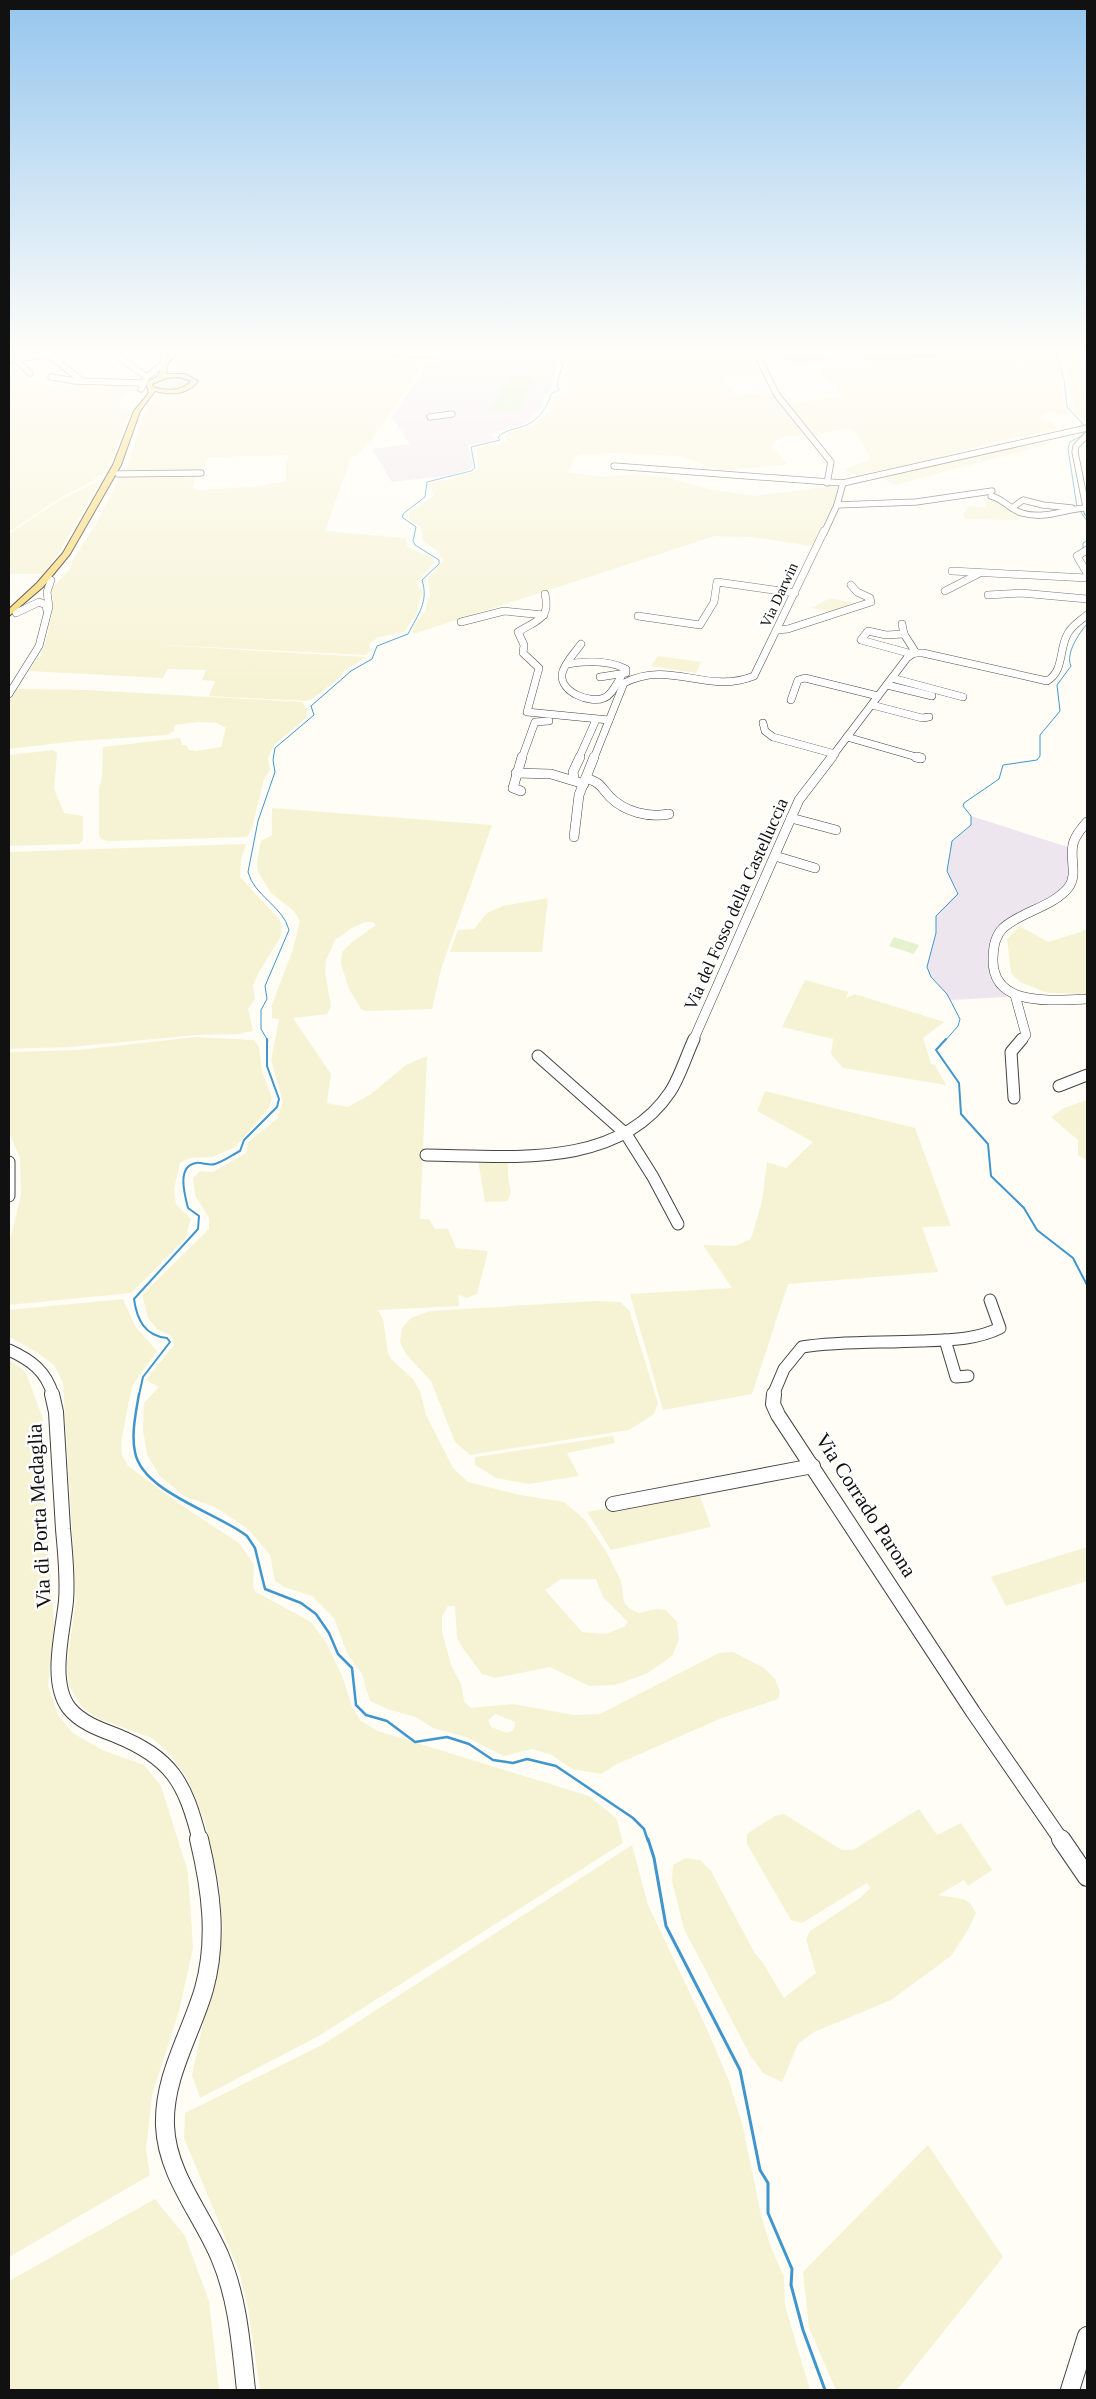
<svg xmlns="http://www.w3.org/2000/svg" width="1096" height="2399" viewBox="0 0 1096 2399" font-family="'Times New Roman',serif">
	<rect width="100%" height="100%" fill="#fffdf5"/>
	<!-- industrial -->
	<g fill="#eee6ef">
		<polygon points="436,353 558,353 555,354 554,360 558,365 550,392 545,394 543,399 544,406 524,424 491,434 496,440 468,445 473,466 471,469 451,475 392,482 372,449 410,444 392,417 429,363 438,363 441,355 435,354"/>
		<polygon points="971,816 1071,848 1072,883 1000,931 993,976 1021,996 951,1000 929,974 927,967 936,933 936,916 958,892 947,871 952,841 971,825"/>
	</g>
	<!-- farmland -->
	<g fill="#f6f3d4" fill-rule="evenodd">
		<polygon points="183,353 378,353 429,357 373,438 356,456 351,457 325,531 406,538 407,545 411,549 432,558 434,563 416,583 422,592 416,614 404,632 379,637 372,641 369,645 370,651 366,655 142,644 367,657 345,670 338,679 312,699 306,701 209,696 215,681 202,680 206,670 167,669 163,678 29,671 38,657 43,655 40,654 45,644 53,610 51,589 71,568 72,561 96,524 120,476 196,476 192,488 199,490 253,487 286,481 286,465 289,455 209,457 203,471 123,472 130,461 139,426 145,414 158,395 190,388 197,383 195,378 177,374 173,371 175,359"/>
		<polygon points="568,353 754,353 764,373 741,376 737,374 733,377 722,380 737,395 779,392 790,404 842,396 818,369 980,353 1052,353 1057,361 1064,406 1072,416 1052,412 1038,416 1039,418 1052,422 1057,426 1054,430 994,442 932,460 858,475 847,472 845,469 869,460 870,457 858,435 847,428 812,436 786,436 774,442 772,446 787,464 721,471 680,456 614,453 578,455 567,472 601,477 642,474 669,478 708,489 755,496 840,485 832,507 812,546 751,537 715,536 413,634 413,627 426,611 427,602 430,597 428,578 444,560 435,549 423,541 421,527 409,519 409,513 433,496 431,482 452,479 478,470 477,448 506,442 508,440 504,435 506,433 532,426 551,411 554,396 570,389 565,375 567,364 562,357"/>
		<polygon points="1059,353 1079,353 1087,357 1087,422 1074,412 1066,359"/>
		<polygon points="31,373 35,376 25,379 67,389 78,382 139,384 137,388 120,396 120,409 132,407 112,461 103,475 98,475 93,481 58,499 9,532 9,423 20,422 9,423 9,376"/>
		<polygon points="1040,440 1049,444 895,485 882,478"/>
		<polygon points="96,482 100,482 57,556 43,574 9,574 9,534 60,500"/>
		<polygon points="990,496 1020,514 1018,520 965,519 963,514 966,509 970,506 986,508"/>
		<polygon points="830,598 858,604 833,612 811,608"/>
		<polygon points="658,656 701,662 696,673 651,666"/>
		<polygon points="17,689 86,690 302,702 307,709 306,718 274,745 268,758 270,770 264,779 252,828 247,837 108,841 101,839 99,835 99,787 102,778 103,747 180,738 182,745 186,745 189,750 196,751 221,747 226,728 217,723 198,722 174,725 174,731 167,735 77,741 9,749 9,701"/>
		<polygon points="53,750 57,753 54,789 64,813 83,816 83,840 79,844 9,846 9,755"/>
		<path d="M272,808l220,17 -51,144 -9,40 -66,2 -5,-2 -12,-20 -8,-25 1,-12 10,-10 24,-17 -3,-3h-8l-13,6 -17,12 -9,20 -1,13 6,33 -4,8 -34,4 38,56 -4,29 21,4 23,-13 35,-29 21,-9 -7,163h9l6,10h13l8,19 32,3 -11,43 -10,4 -9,-3 1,11 -81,4 5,9 5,34 4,7 21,19 7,12 6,24 27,53 15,14 52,13 44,7 21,18 22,33 14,28 3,21 5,6 10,5 17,-4 10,1 11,12 2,18 -7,16 -24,17 -33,12 -26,1 -39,-19 -55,11 -13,-4 -20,-27 -5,-9 -2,-32h-7l-6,10v15l9,34 10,19 3,17 7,7 41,-4 62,11 26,-1 119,-61 14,-1 31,16 11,11 5,13 -2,7 -56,19 -105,46 -16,10 -29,-5 -20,-14 -20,-6 -28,7 -38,-19 -33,-9 -17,-11 -26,-7 -20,-9 -8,-27 -15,-21 -13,-35 -22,-22 -28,-9 -9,-6 -5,-26 -21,-25 -34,-23 -31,-11 -24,-20 -13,-21 -4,-25 1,-27 15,-16 -13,-7 28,-35 -3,-9 -14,-7 -9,-11 -6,-23 67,-66v-11l-14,-23 -2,-17 7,-7 13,1 33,-19 2,-11 29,-23 6,-17 -12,-42 8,-41 -7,-1v-13l21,-56 7,-28 -6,-10 -23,-18 -13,-21 -1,-10 4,-21 11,-6zM561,1579h35l7,18 25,25 -4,5 -18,7 -24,-2 -37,-42zM496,1714l19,8 -1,8 -7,3 -16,-6 -3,-7z"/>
		<polygon points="246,844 241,859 240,877 280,920 282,928 280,938 260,970 253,985 255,999 248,1009 253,1031 238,1034 197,1035 70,1047 9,1049 9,852"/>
		<polygon points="548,898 542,952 450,952 458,930 474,929 487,913 503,906"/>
		<polygon points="1020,926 1048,942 1081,932 1087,928 1087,994 1048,993 1020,982 1011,973 1007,939"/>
		<polygon points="805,980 848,992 846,998 855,994 944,1022 923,1038 931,1064 935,1065 946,1085 843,1068 831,1054 833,1039 782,1027"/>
		<polygon points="196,1037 254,1040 259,1047 262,1071 272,1098 269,1108 235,1147 213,1157 190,1158 180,1163 174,1189 176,1204 191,1219 185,1239 131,1293 9,1305 9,1244 21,1195 20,1158 9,1132 9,1052 78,1050"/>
		<polygon points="765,1091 915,1128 951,1226 922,1227 938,1272 788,1284 752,1394 663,1410 630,1294 732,1288 703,1245 735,1246 751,1239 762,1201 767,1162 786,1168 813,1142 757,1111"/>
		<polygon points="1087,1100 1087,1161 1078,1155 1078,1140 1051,1117 1064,1108"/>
		<polygon points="508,1159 508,1177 511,1193 507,1201 485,1202 478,1160"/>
		<polygon points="123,1299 135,1326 157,1351 132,1386 121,1442 122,1455 128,1466 181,1505 239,1543 254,1565 253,1587 256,1592 311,1622 327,1644 343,1678 352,1707 361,1721 378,1731 589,1796 617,1819 623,1843 317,2037 200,2098 192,2075 223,1930 219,1884 205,1823 187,1778 170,1754 152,1738 97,1718 82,1707 69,1686 67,1664 76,1599 63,1383 54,1365 35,1351 9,1337 9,1310"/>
		<polygon points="595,1301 620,1302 629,1310 658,1403 654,1414 629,1430 470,1455 455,1442 431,1381 406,1354 400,1342 402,1328 411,1318 430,1311"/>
		<polygon points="9,1360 20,1367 26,1373 43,1419 43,1437 37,1462 38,1479 46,1499 54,1623 48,1686 58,1715 73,1733 102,1750 144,1765 161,1786 188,1872 193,1948 179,2011 152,2095 146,2149 150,2175 9,2257"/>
		<polygon points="613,1436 615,1443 567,1453 579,1476 529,1484 496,1478 475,1465 475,1457"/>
		<polygon points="698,1490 711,1527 611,1550 587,1512"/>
		<polygon points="1087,1547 1087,1581 1006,1606 991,1577"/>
		<polygon points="919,1809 937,1835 961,1823 992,1870 968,1886 964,1880 938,1895 963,1899 970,1903 976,1913 968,1930 951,1956 891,2000 814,2032 798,2044 782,2082 763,2073 750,2055 684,1929 672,1881 673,1865 686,1858 700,1860 711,1871 754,1952 763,1963 784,1998 816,1973 806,1939 810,1931 860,1898 870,1888 867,1883 802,1923 791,1920 747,1844 747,1834 775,1816 784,1814 842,1850 853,1850"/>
		<polygon points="632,1845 648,1905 707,2029 729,2081 743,2127 761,2215 770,2245 784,2277 785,2306 810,2390 260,2390 248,2308 239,2271 184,2138 185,2113 322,2045"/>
		<polygon points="928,2145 1003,2257 897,2390 836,2390 809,2328 803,2272"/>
		<polygon points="155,2199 185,2236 209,2301 219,2390 9,2390 9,2281"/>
	</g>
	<!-- green -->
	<g fill="#d5ebbd">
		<path d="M760,353h64l8,7c-18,1 -41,9 -55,-6l-17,1z"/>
		<polygon points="857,353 980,353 875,363 860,358"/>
		<polygon points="509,375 535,377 518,412 490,410 504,384 509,384 511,379 507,379"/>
		<path d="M181,376l11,5c-9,10 -29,13 -40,5v-3l11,-5z"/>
	</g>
	<!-- pitch -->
	<polygon fill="#e6f2cf" points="894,937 919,945 914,954 889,946"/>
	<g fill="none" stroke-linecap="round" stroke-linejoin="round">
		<!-- stream-far3 -->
		<g stroke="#3f96cf" stroke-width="1">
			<polyline points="1056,353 1064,379 1067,407 1084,425 1083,435 1070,442 1068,449 1077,507"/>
			<polyline points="1080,511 1087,521"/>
			<polyline points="1083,550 1083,543 1087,541"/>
			<path d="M268,1041l-7,-12v-19l6,-11 -2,-13 24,-56c-6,-24 -35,-34 -41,-58l10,-51 17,-49 -2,-12 2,-12 39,-33 -3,-9 40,-35 21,-12 5,-13 31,-12c10,-20 21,-32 14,-54l17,-16v-4l-24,-15 -2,-4 3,-14 -14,-10 2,-4 21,-16 2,-15 44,-11 4,-3 -4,-21 29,-7 -2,-3c7,-7 17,-8 26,-11 14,-5 24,-19 27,-32l8,-4 -2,-6 6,-20 -5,-5 3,-6"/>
			<path d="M945,1041l13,-15 2,-7 -13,-25 -16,-17 -4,-10 9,-34v-17l22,-22 -11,-23 5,-30 19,-16v-9l-8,-10 1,-3 35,-24 4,-14 34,-5 3,-4v-21l20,-24 -3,-26 14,-19c-6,-12 8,-33 16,-42"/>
		</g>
		<!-- stream-far2 -->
		<g stroke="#3f96cf" stroke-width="2">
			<polyline points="946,1039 936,1050 959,1083 961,1114 988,1144 991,1176 1024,1208 1037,1230 1073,1258 1087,1285"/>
			<path d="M139,1395l4,-18 27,-35 -3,-4c-22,-2 -30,-18 -33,-39l64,-70 1,-13 -11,-8c-3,-12 -12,-42 8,-45 6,-1 13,3 19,1 9,-3 17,-9 25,-13l4,-11 33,-33 2,-8 -12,-33v-27"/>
		</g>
		<!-- stream-far1 -->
		<path stroke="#3f96cf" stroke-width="2.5" d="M139,1394c-3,18 -8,40 -4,58 7,40 83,61 112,84l8,12 10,41 36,14 15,11 13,19 9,21 14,14 4,37 10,10 21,6 28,21 32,-5 22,7 24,16 20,3 14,-4 29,7 77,52 11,11 4,12"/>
		<!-- stream -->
		<polyline stroke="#3f96cf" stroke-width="3" points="648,1839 654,1858 666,1926 740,2070 760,2170 768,2183 768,2213 792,2269 791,2285 803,2330 825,2390"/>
		<defs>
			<g id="minor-far5">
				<polyline points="113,353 147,377"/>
				<polyline points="389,353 437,355"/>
				<polyline points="756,353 777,395 831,462 827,483"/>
				<polyline points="48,354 82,381"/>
				<polyline points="15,359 30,373"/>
				<polyline points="9,360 58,353"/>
				<polyline points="51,377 75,381 143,383"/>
				<polyline points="141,389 147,377 165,362 163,353"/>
				<polyline points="430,417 452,414"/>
				<polyline points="1087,435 1076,446 1075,452 1087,512"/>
				<polyline points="614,466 843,483 1087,428"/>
				<polyline points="118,474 201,473"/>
				<path d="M991,496c13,3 19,14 31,17 22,7 43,-4 64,-5"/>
				<polyline points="837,505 916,502 992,491"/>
				<polyline points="1012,508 1023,500 1043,505 1072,508"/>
				<polyline points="824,533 837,505 843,483"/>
			</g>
			<g id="minor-far4">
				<polyline points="1087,550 1077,556 1087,573"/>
				<polyline points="952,571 1087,578"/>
				<polyline points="945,591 980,573"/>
				<path d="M545,594c6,25 -8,26 -27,38l6,13 -1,8 16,15 -12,44 82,8"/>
				<polyline points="988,595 1021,593 1087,599"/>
				<polyline points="16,613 39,602 46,605 47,611"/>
				<polyline points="638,616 700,625 714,602 717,582 795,593"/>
				<polyline points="461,622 504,611 544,615"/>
				<polyline points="902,624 904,634 916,653"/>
				<polyline points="777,630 788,629 871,602 870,598 857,592 851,585"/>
				<polyline points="904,634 886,635 868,631 861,640 912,654"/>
				<path d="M581,644c-6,9 -17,19 -19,30 -2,18 28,30 42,24 8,-3 12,-14 17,-21"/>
				<path d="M567,664c19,-3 42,-4 59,5v4l-26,4"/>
				<polyline points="892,678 963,697"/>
				<polyline points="887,685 932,696"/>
				<polyline points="9,694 39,646 49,607 47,592 51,580"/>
				<polyline points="791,700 798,680 805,678 878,696"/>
				<polyline points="872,705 922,718 929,717"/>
				<polyline points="763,723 765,731 773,737 835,754"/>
				<polyline points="847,737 920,758"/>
				<polyline points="522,758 535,722 549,721"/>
				<polyline points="579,758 595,722"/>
				<path d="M594,758l30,-75c46,-24 83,12 130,-7l70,-145"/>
				<path d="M831,758l76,-100 7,-5h9l124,28c17,-10 12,-31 20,-46 4,-9 13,-14 20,-20"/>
			</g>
			<g id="minor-far3">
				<polyline points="916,757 921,758"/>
				<polyline points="516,773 551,774 584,784"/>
				<path d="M586,778c15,5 14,8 24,19 15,15 39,21 59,17"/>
				<polyline points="574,779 573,772 580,757"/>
				<polyline points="521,791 513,788 522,757"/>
				<polyline points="791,818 836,830"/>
				<path d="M1087,822c-5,6 -10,11 -13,19 -6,15 5,34 -6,47 -17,20 -46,23 -65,40 -8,8 -10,21 -10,31 -1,49 60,41 94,40"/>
				<polyline points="574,837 579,795 594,757"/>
				<polyline points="775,856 815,868"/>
				<polyline points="1015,995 1026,1035 1021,1041"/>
				<polyline points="693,1041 799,800 832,757"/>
			</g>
			<g id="minor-far2">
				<polyline points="538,1056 626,1134 653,1177 678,1224"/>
				<polyline points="1059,1086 1087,1075"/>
				<polyline points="1014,1098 1011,1052 1022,1039"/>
				<path d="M426,1155c82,1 192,15 244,-63 10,-15 16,-36 24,-53"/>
				<polyline points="9,1162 9,1196"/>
				<polyline points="945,1340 956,1377 968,1376"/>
				<path d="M9,1350c22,10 37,21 44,45"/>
				<path d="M773,1395l11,-26 18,-22c39,-6 79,-4 119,-6 27,-1 55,-1 79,-13l-10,-28"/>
			</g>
			<g id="minor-far1">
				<path d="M52,1394l4,18c2,39 5,78 7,117 2,24 5,48 3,72 -3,30 -17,81 3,107 11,14 30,21 46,27 57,23 70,47 85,106"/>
				<polyline points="774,1394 773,1404 778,1415 973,1712 1062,1841"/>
				<polyline points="613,1504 813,1466"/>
			</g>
			<g id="minor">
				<path d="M199,1839c12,50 19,100 5,150 -13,45 -41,88 -39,137 2,49 37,88 55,131 18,42 21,88 26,133"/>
				<polyline points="1061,1839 1087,1877"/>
				<polyline points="1070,2390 1087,2336"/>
			</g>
			<path id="major" d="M171,353h6l-9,10 -2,11h19l13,7c-10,14 -27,14 -43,10l-15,20 -19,54 -51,89 -27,33 -34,29v-7l28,-26 26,-30 50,-88 21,-54 15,-18 -3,-10 13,-8 3,-13zM179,377l12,4c-9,11 -25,10 -38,6l-1,-3 14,-6z"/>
		</defs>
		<!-- minor-far5 casing -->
		<use href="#minor-far5" stroke="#444" stroke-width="7"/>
		<!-- minor-far4 casing -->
		<use href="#minor-far4" stroke="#444" stroke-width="8"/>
		<!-- minor-far3 casing -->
		<use href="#minor-far3" stroke="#444" stroke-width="10"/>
		<!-- minor-far2 casing -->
		<use href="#minor-far2" stroke="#444" stroke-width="13"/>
		<!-- minor-far1 casing -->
		<use href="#minor-far1" stroke="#444" stroke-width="16"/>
		<!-- minor casing -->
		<use href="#minor" stroke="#444" stroke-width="20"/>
		<!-- major casing -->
		<use href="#major" stroke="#222" stroke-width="2"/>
		<!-- minor-far5 -->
		<use href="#minor-far5" stroke="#fff" stroke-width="5.5"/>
		<!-- minor-far4 -->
		<use href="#minor-far4" stroke="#fff" stroke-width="7"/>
		<!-- minor-far3 -->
		<use href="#minor-far3" stroke="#fff" stroke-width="9"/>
		<!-- minor-far2 -->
		<use href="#minor-far2" stroke="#fff" stroke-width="11"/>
		<!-- minor-far1 -->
		<use href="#minor-far1" stroke="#fff" stroke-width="14"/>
		<!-- minor -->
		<use href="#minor" stroke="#fff" stroke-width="18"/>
		<!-- major -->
		<use href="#major" fill="#f9d66b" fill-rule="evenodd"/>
	</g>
	<!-- sky -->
	<linearGradient id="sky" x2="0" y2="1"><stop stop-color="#95c6ee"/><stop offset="0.51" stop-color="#fffefa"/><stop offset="1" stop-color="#fffefa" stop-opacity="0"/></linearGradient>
	<rect width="1096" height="689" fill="url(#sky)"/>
	<g text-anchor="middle" stroke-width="5" stroke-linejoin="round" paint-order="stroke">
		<!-- far-street labels -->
		<g font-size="15" fill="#111" stroke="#fff">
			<text transform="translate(779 595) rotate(-65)" y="5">Via Darwin</text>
		</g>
		<!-- street labels -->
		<g font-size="18" fill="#111" stroke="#fff">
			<text transform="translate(736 904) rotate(-66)" y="6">Via del Fosso della Castelluccia</text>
		</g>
		<!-- near-street labels -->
		<g font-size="21" fill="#111" stroke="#fff">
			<text transform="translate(866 1505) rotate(57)" y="7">Via Corrado Parona</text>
			<text transform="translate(39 1516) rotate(-93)" y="7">Via di Porta Medaglia</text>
		</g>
	</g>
	<!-- border -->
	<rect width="1096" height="2399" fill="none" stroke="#111111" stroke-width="20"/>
</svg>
